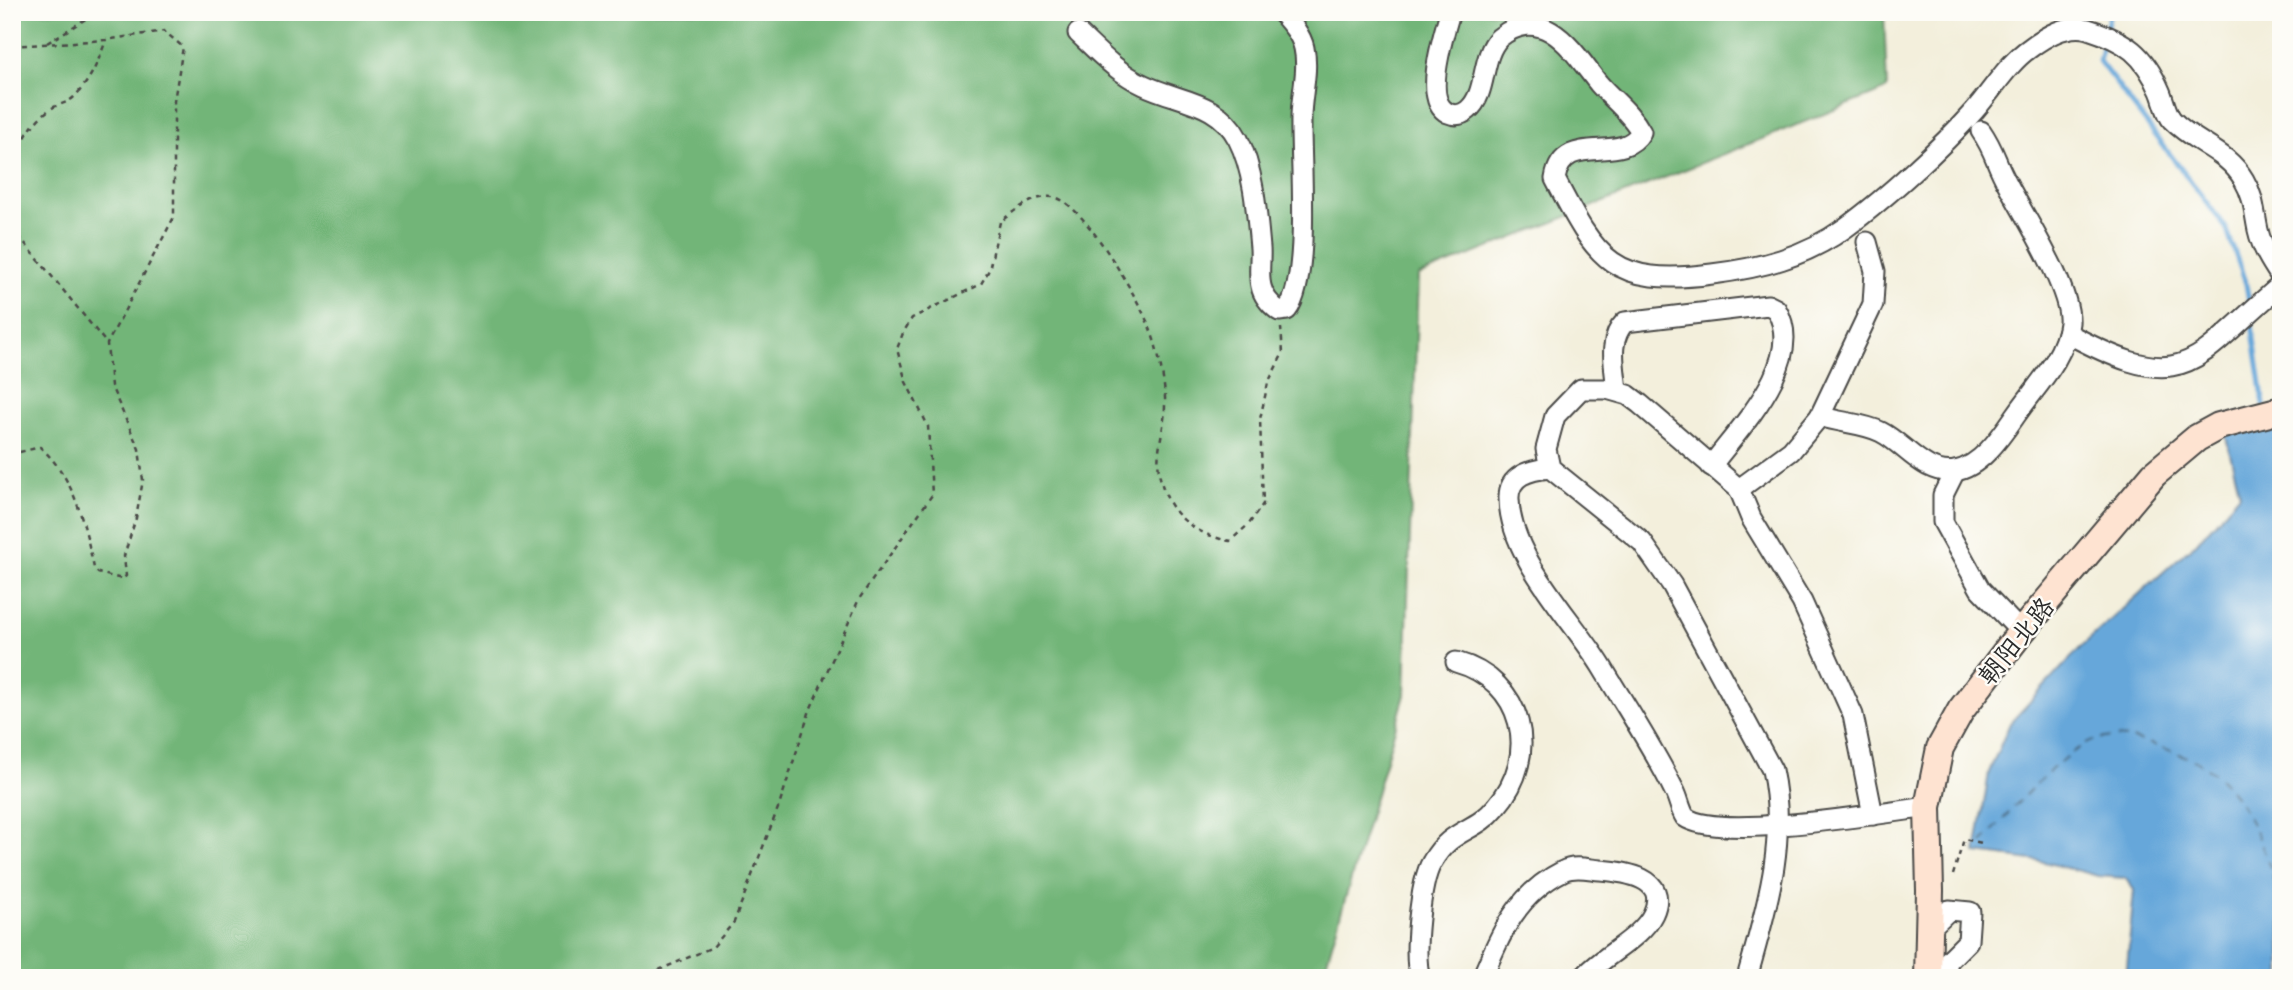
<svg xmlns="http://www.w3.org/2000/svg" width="2293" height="990" viewBox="0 0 2293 990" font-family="'Patrick Hand','LXGW WenKai TC',sans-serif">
	<rect width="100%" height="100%" fill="#fdfcf7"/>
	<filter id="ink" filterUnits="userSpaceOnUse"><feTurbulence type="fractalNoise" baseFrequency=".0143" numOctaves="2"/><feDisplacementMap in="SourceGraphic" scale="14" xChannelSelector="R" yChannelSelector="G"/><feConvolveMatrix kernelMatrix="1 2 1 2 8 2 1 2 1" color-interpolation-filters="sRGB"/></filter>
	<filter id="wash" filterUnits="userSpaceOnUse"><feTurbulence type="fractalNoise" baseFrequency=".00686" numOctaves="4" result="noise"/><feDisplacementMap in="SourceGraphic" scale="28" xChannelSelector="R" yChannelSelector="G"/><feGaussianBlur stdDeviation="1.57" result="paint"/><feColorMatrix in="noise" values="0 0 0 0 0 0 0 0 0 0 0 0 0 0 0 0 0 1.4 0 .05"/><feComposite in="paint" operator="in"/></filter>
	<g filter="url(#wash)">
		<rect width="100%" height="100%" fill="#f3efdc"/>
		<!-- forest -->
		<polygon fill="#72b578" stroke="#4e7052" stroke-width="2" points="12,12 1884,12 1887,89 1418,276 1405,695 1322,978 12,978"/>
		<!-- water -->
		<polygon fill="#66a7da" stroke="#486982" stroke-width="2" points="2281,417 2281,978 2126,978 2134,890 2125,878 2098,876 2040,861 1976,853 1989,772 2010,723 2083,645 2203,536 2240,494 2225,433"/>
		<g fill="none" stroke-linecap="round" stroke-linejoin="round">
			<!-- stream -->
			<g stroke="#66a7da" stroke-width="5">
				<polyline points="2106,30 2110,12"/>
				<polyline points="2104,39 2099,61 2226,228 2246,284 2250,308"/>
				<polyline points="2251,318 2264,405"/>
			</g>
			<!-- ferry -->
			<path stroke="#435d71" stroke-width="2" stroke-dasharray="9 7" stroke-linecap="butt" d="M1982,843c26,-29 78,-92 114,-103 21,-6 39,-1 58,5 15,5 31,10 45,18 45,24 69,93 82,140"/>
		</g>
	</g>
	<g filter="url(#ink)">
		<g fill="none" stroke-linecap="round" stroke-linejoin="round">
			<defs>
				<g id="minor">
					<path d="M1450,12c-6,21 -28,89 -2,101 7,3 14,2 20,-3 20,-17 12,-52 31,-72 46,-38 77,18 100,46 14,16 32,29 42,48 -19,34 -78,-3 -86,47 42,81 58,108 157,95 48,-6 93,-17 133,-46 40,-29 96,-80 129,-117 18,-20 34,-48 56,-63 16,-12 37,-25 58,-19 38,12 56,25 72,62 4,9 6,22 12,29 23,24 55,30 72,60 10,17 10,31 14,50 4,18 13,32 23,47"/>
					<path d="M1078,33c21,20 40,40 66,52 36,17 74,16 94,54 16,31 19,76 22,109 1,12 -2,26 1,38 2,10 10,19 18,25l8,-1c24,-31 13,-149 14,-192 0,-23 8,-47 3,-70 -3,-14 -14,-26 -23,-36"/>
					<path d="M2067,333c121,65 123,29 214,-48"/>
					<path d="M1617,391c-2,-24 -10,-51 8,-69l143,-17 8,4c31,51 -36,118 -65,157"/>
					<path d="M1820,416c20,7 43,7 61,16 24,12 44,44 74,39 26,-4 47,-36 61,-56 19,-28 49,-57 53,-92 3,-33 -46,-109 -62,-140 -11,-19 -12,-32 -26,-52"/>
					<path d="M1550,468c-20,2 -42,7 -41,31 1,59 63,119 93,168 24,40 52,82 73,125 4,8 5,17 10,25 32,24 198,-4 243,-10"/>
					<polyline points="1955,471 1943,495 1943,522 1980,589 2021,632"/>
					<polyline points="1739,489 1791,451 1820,416 1873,304 1875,271 1867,242"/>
					<polyline points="1929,929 1949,910 1970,912 1968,941 1947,962 1947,978"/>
					<path d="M1420,978c-7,-22 0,-96 12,-116 19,-34 43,-29 64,-55 45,-52 28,-126 -40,-145"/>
					<path d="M1482,978c19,-45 35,-84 81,-107 11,-6 25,-2 37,-1 24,2 70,7 53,44 -12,25 -50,41 -70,64"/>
					<path d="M1747,978c19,-69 41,-136 25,-208l-100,-185 -30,-43 -92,-74 -4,-19 9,-33 26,-27h26l21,6 12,9 99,85 12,29 51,84 51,113 20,100"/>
				</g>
				<polyline id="secondary" points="1928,978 1930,891 1928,807 1940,748 1961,710 2021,632 2154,474 2197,438 2219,426 2281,410"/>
			</defs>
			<!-- minor casing -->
			<use href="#minor" stroke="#494846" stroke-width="23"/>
			<!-- secondary casing -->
			<use href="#secondary" stroke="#494846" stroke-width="30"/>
			<!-- path -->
			<g stroke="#494846" stroke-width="2.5" stroke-dasharray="5 5" stroke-linecap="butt">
				<polyline points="47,43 97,12"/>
				<path d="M12,46l94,-6 58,-9 19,16 -9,54v116l-67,127 4,42 28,63 4,31 -7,38 -12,38 2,20 -4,3 -24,-6 -4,-5c-10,-44 -18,-89 -54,-121l-28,7"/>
				<path d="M12,175c6,-26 15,-49 37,-65 8,-6 18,-6 25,-13 17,-17 24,-35 32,-57"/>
				<polyline points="12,206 19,236 107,344"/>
				<polyline points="1953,875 1964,839 1982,843"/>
				<path d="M640,978l73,-31 21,-25 46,-119 30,-93 49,-111 73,-104 -4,-69 -22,-44 -9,-33 6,-16 9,-15 69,-34 8,-14 11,-48c14,-11 37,-30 57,-24 28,9 81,100 92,128 8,18 17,59 16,78 0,33 -15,53 0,89 11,28 37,43 65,48l19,-17 14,-20 -3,-85 8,-36 15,-30 -2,-25"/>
			</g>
			<!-- minor -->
			<use href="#minor" stroke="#fff" stroke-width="19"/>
			<!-- secondary -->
			<use href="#secondary" stroke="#fee3d1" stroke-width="26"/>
		</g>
	</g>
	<g text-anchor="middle" stroke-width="5" stroke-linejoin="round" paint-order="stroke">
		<!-- street labels -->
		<g font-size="26" fill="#2b2b2b" stroke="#fdfcf7">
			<text transform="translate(2016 641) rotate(-51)" y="9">朝阳北路</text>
		</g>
	</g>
	<!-- margin -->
	<rect width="2293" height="990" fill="none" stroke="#fdfcf7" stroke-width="42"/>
</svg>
